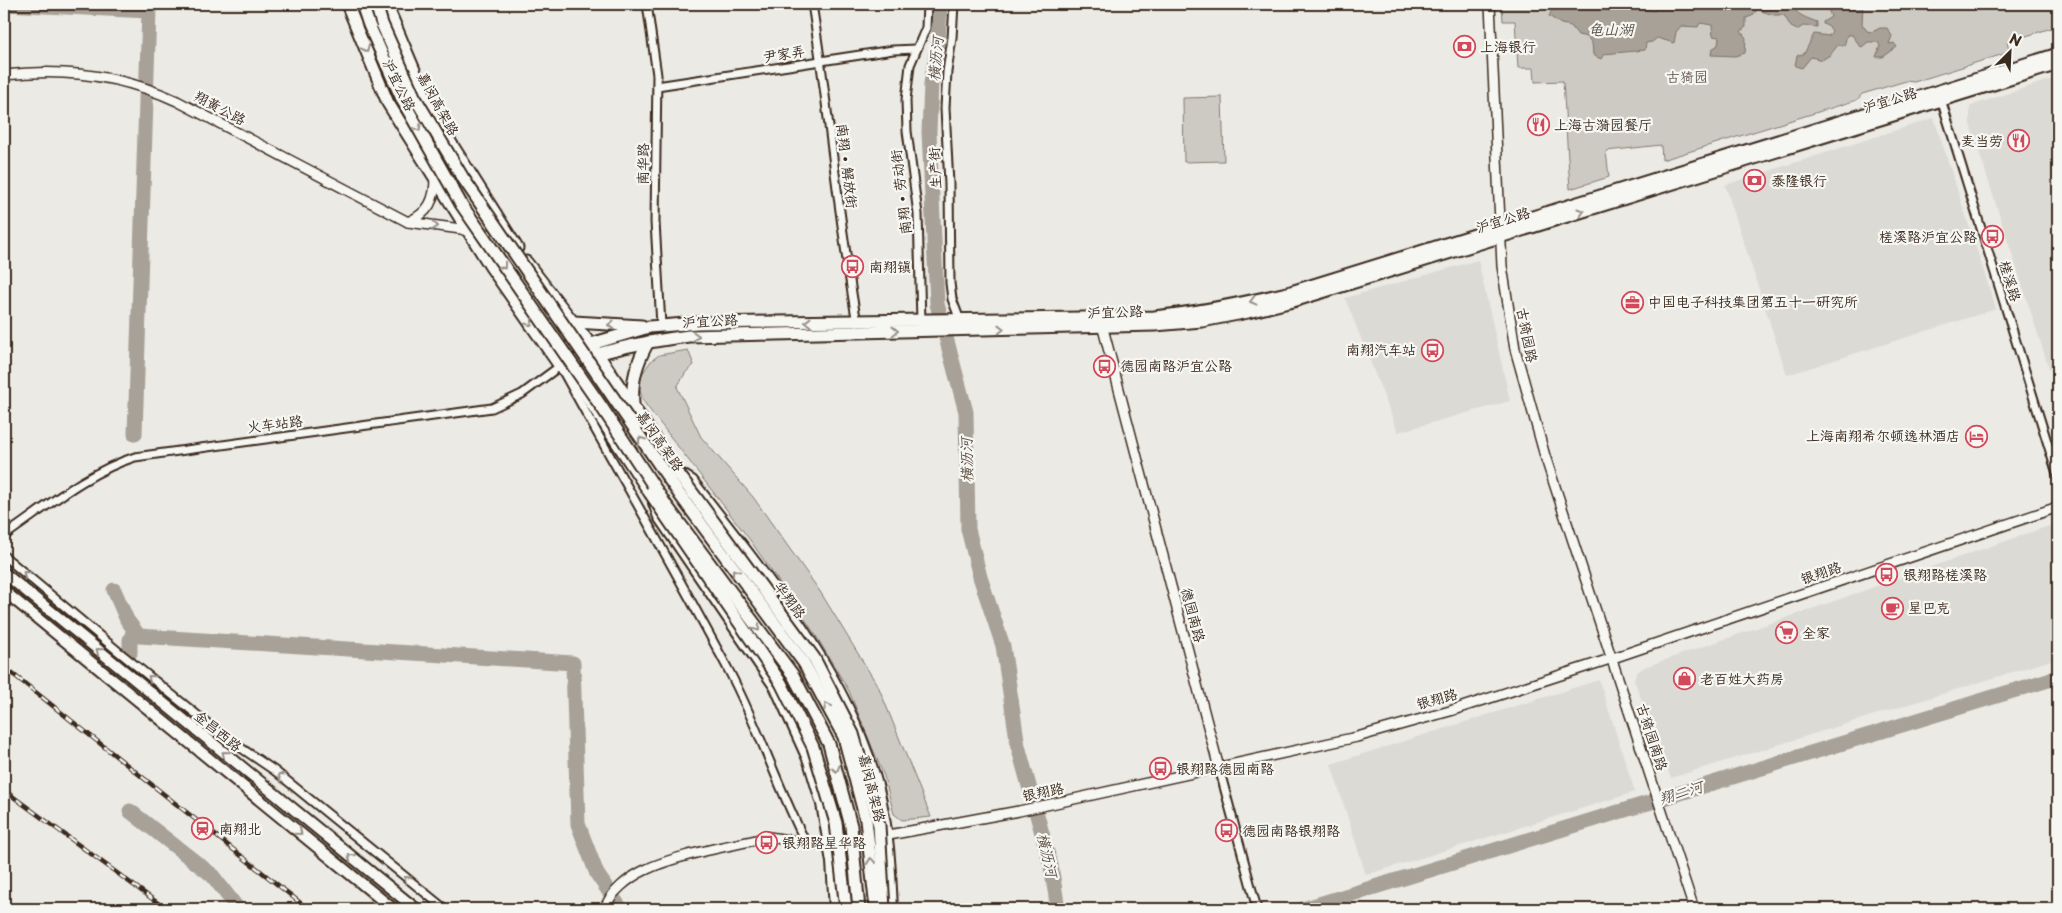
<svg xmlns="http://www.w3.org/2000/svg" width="2062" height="913" viewBox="0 0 2062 913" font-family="'Playpen Sans','LXGW WenKai TC',sans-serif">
	<rect width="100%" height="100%" fill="#ebeae5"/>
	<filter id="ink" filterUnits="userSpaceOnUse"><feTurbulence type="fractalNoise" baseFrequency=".02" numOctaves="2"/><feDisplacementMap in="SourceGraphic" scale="10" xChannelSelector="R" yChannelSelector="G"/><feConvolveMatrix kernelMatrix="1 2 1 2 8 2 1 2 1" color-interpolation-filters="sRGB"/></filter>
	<g filter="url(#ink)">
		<!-- built -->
		<g fill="#dcdad4">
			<polygon points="2058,77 2058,396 1970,124 1970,106"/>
			<polygon points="1934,118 1996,309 1787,375 1725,185"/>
			<polygon points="1478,260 1510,401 1398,432 1345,298"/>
			<polygon points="2046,527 2053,527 2058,530 2058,658 1671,778 1634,680 1637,672 1645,667"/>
			<polygon points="1599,680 1635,792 1366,875 1331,764"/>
		</g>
		<!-- green -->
		<g fill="#cdcac4" stroke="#847a71">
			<polygon points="1502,4 2058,4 2058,26 2007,42 2010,52 1914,82 1906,81 1862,94 1857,100 1662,160 1661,145 1606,151 1609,177 1570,189 1563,81 1535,82 1534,68 1518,68 1515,21 1503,21"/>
			<polygon points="1222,97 1224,161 1184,162 1183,98"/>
			<polygon points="688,350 694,365 686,372 677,387 701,437 753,497 821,593 879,688 931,817 902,820 894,814 884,776 849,691 815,634 750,540 643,401 639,387 642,374 651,361 659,355"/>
		</g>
		<!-- water -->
		<g fill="#a8a198" stroke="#7c7167">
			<polygon points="1555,4 1563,4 1563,6 1639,8 1655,11 1659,4 1755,4 1757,10 1752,16 1746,18 1746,27 1741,31 1746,38 1745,53 1735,56 1711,55 1712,49 1718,45 1719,37 1713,36 1712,25 1700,23 1698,27 1681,26 1676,32 1674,43 1657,38 1652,42 1646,43 1645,50 1604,54 1601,59 1593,55 1592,43 1587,37 1578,35 1571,26 1561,24 1549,16"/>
			<path d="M1762,4h30c3,11 15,14 25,18v5l-14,-1 -6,4 -6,-3 -7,-12h-10l-13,-4z"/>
			<polygon points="1819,4 1863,4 1862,24 1867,31 1872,32 1880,28 1887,28 1892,36 1889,44 1894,43 1897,47 1883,57 1876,57 1880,46 1878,42 1868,42 1862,47 1860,46 1852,35 1847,35 1844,46 1838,45 1830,55 1822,60 1811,57 1802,68 1795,66 1797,55 1804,54 1814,34 1829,36 1832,31 1828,25 1823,24 1823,22 1831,17 1829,11"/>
		</g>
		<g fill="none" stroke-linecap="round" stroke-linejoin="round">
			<!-- river -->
			<g stroke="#a8a198" stroke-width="15">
				<polyline points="4,4 149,11 135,434"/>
				<polyline points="940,4 938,44 931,84 929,132 937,304 966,412 968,529 980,577 1003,646 1018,746 1051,866 1058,909"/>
				<polyline points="114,590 127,620 139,636 573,663 578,824 597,874 621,909"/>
				<polyline points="130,653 130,640 134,630"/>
				<polyline points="130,811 212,875 238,909"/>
				<polyline points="1303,909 2058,677"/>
			</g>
			<defs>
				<g id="minor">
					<polyline points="647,4 657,75 655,222 661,325"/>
					<path d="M812,4c17,106 26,213 45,319"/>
					<polyline points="954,4 952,38 947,72 945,108 949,184 950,283 952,299 961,323"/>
					<polyline points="657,86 893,50 916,49"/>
					<polyline points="1940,96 2058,477"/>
					<polyline points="921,321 918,214 907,131 906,100 910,65 926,28 927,4"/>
					<path d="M4,536c41,-28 83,-64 131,-79l357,-49 30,-14 38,-28c56,102 115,203 169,305 29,55 48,114 76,170"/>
					<polyline points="4,556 119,652 222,735 275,771 445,909"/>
					<polyline points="1219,768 1257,909"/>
				</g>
				<g id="tertiary">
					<polyline points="1490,4 1502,266 1515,349 1545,456 1694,909"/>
					<path d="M4,75c59,-7 118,0 173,26l231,121"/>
					<path d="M435,178c0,22 -6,35 -27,44l53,7 8,3"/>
					<polyline points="1101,321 1219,768"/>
					<path d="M605,909c4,-16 25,-32 40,-39 34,-16 82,-23 119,-32l5,-1 60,9 190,-35 338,-74 93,-26 163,-53 445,-151"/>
				</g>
				<g id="secondary">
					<path d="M679,473l13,8c72,94 153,188 185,304 11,41 13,82 15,124"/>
					<polyline points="654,503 659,517 776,688 809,761 822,804 832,862 835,909"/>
					<polyline points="4,573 416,909"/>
					<polyline points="4,591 393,909"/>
				</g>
				<g id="primary">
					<polyline points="347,4 388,103 491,267 560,366 580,386 650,493"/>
					<polyline points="386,4 433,115 517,248"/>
					<polyline points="526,262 597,353 677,472"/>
					<polyline points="574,322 642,326"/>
					<path d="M550,351l41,-7 58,-17 48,-4 457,-6c47,-5 91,-14 137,-25l767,-238"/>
					<path d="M560,366c45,-16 82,-24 129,-30l466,-11 47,-4 46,-9 45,-11 765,-237"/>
					<path d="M633,405c-2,-24 4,-43 15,-63"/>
				</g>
			</defs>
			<!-- minor casing -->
			<use href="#minor" stroke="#3b2a1e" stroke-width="11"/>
			<!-- tertiary casing -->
			<use href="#tertiary" stroke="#3b2a1e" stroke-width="12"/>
			<!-- secondary casing -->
			<use href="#secondary" stroke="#3b2a1e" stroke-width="14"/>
			<!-- primary casing -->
			<use href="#primary" stroke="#3b2a1e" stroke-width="15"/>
			<!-- minor -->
			<use href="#minor" stroke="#f6f6f2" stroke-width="7"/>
			<!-- tertiary -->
			<use href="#tertiary" stroke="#f6f6f2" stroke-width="9"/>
			<!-- secondary -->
			<use href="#secondary" stroke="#f6f6f2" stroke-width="10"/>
			<!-- primary -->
			<use href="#primary" stroke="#f6f6f2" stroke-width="11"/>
			<defs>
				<g id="rail">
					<polyline points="4,667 308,909"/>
					<polyline points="4,790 166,909"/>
				</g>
			</defs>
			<!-- rail casing -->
			<use href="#rail" stroke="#3b2a1e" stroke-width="4.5"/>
			<!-- rail -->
			<use href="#rail" stroke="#f6f6f2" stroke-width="2.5" stroke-dasharray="8" stroke-linecap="butt"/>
			<defs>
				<g id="primary-bridge">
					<polyline points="677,472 814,658 853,734 879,825 884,909"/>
					<polyline points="650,493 781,683 813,747 836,823 846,909"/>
				</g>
				<g id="trunk-bridge">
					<polyline points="362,4 369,25 403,101 461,204 603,409 666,505 793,675 829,744 851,826 859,909"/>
					<polyline points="376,4 382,24 414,96 463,178 680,495 804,663 844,737 866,820 876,909"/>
				</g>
			</defs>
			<!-- primary-bridge casing -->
			<use href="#primary-bridge" stroke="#3b2a1e" stroke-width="15" stroke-linecap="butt"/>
			<!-- trunk-bridge casing -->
			<use href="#trunk-bridge" stroke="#3b2a1e" stroke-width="15" stroke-linecap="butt"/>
			<!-- primary-bridge -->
			<use href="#primary-bridge" stroke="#f6f6f2" stroke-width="11"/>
			<!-- trunk-bridge -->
			<use href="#trunk-bridge" stroke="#f6f6f2" stroke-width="11"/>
		</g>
		<!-- one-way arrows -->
		<defs><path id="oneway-chevron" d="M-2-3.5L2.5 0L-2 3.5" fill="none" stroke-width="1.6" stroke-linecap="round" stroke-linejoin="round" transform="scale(1.25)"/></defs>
		<g stroke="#989088">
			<use href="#oneway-chevron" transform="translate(366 49) rotate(67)"/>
			<use href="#oneway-chevron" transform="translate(418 128) rotate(61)"/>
			<use href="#oneway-chevron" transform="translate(1581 212) rotate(-17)"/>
			<use href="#oneway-chevron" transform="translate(435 226) rotate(5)"/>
			<use href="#oneway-chevron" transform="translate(503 266) rotate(55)"/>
			<use href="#oneway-chevron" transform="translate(1253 301) rotate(166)"/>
			<use href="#oneway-chevron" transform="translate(808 322) rotate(180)"/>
			<use href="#oneway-chevron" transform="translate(530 323) rotate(55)"/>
			<use href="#oneway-chevron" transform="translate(611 325) rotate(-180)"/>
			<use href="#oneway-chevron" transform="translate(1001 329) rotate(-1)"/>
			<use href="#oneway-chevron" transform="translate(895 331) rotate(-1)"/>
			<use href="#oneway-chevron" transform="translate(696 336) rotate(-2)"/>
			<use href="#oneway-chevron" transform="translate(641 440) rotate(-125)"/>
			<use href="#oneway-chevron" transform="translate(735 572) rotate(-126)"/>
			<use href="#oneway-chevron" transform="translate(26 574) rotate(-141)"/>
			<use href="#oneway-chevron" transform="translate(757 628) rotate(53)"/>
			<use href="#oneway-chevron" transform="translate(99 651) rotate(-141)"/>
			<use href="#oneway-chevron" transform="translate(151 678) rotate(-141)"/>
			<use href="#oneway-chevron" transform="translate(827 706) rotate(-118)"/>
			<use href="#oneway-chevron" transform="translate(225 754) rotate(-141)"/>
			<use href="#oneway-chevron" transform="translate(836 769) rotate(75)"/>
			<use href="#oneway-chevron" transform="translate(281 776) rotate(-141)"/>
			<use href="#oneway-chevron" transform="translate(299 832) rotate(39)"/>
			<use href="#oneway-chevron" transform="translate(351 857) rotate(-141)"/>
			<use href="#oneway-chevron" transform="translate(871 861) rotate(-96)"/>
			<use href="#oneway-chevron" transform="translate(407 879) rotate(-141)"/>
		</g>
	</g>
	<!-- icons -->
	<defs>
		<symbol id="bank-ring" viewBox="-11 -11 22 22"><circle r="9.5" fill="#f6f6f2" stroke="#d1495b" stroke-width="1.5"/><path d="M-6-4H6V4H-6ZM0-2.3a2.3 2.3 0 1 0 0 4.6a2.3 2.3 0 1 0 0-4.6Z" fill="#d1495b"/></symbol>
		<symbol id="restaurant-ring" viewBox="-11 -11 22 22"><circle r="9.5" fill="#f6f6f2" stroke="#d1495b" stroke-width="1.5"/><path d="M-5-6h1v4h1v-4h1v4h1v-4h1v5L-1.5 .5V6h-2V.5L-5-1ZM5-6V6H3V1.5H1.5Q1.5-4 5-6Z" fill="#d1495b"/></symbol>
		<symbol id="bus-ring" viewBox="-11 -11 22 22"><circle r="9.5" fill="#f6f6f2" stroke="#d1495b" stroke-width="1.5"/><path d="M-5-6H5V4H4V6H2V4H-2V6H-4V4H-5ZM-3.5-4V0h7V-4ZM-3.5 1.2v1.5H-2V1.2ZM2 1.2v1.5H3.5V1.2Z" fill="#d1495b"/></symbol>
		<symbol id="office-ring" viewBox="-11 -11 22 22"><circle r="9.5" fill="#f6f6f2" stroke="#d1495b" stroke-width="1.5"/><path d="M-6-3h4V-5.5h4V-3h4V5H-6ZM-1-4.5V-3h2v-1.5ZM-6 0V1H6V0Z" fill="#d1495b"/></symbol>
		<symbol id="hotel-ring" viewBox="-11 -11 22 22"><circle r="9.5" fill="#f6f6f2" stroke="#d1495b" stroke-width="1.5"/><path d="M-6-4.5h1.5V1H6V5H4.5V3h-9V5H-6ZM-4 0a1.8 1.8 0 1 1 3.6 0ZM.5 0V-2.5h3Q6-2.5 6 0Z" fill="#d1495b"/></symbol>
		<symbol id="cafe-ring" viewBox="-11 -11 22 22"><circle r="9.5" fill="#f6f6f2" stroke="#d1495b" stroke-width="1.5"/><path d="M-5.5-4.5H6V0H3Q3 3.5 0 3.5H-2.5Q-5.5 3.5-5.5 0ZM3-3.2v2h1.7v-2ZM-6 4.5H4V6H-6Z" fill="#d1495b"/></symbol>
		<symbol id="supermarket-ring" viewBox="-11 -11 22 22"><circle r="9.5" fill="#f6f6f2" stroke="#d1495b" stroke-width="1.5"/><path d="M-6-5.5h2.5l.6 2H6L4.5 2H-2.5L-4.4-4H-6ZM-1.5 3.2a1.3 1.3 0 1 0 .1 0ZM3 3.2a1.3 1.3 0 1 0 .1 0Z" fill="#d1495b"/></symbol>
		<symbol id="shop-ring" viewBox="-11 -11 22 22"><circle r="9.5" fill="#f6f6f2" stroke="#d1495b" stroke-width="1.5"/><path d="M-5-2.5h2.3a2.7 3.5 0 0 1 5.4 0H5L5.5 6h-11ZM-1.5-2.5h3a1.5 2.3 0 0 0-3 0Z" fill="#d1495b"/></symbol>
		<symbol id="station-ring" viewBox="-11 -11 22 22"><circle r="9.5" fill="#f6f6f2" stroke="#d1495b" stroke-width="1.5"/><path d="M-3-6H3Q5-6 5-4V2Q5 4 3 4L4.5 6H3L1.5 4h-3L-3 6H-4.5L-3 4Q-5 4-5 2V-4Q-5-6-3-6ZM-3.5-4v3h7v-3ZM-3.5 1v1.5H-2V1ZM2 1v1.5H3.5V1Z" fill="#d1495b"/></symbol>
	</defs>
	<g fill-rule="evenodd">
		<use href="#bank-ring" x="1452" y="34" width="25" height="25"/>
		<use href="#restaurant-ring" x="1526" y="112" width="25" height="25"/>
		<use href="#restaurant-ring" x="2006" y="128" width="25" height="25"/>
		<use href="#bank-ring" x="1742" y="168" width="25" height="25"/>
		<use href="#bus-ring" x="1980" y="224" width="25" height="25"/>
		<use href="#bus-ring" x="840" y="254" width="25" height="25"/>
		<use href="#office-ring" x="1620" y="290" width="25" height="25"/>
		<use href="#bus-ring" x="1420" y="338" width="25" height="25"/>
		<use href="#bus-ring" x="1092" y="354" width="25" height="25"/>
		<use href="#hotel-ring" x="1964" y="424" width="25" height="25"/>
		<use href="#bus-ring" x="1874" y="562" width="25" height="25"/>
		<use href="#cafe-ring" x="1880" y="596" width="25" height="25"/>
		<use href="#supermarket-ring" x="1774" y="620" width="25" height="25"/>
		<use href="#shop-ring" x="1672" y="666" width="25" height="25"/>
		<use href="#bus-ring" x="1148" y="756" width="25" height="25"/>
		<use href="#station-ring" x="190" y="816" width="25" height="25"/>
		<use href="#bus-ring" x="1214" y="818" width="25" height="25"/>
		<use href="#bus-ring" x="754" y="830" width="25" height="25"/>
	</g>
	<g text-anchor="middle" stroke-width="4.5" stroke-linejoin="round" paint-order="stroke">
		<!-- poi labels -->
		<g font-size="14" fill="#3b2a1e" stroke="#f6f6f2" text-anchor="start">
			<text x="1480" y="52">上海银行</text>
			<text x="1554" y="130">上海古漪园餐厅</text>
			<text x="2003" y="146" text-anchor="end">麦当劳</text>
			<text x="1771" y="186">泰隆银行</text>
			<text x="1977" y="242" text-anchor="end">槎溪路沪宜公路</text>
			<text x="869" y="272">南翔镇</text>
			<text x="1648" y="307">中国电子科技集团第五十一研究所</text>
			<text x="1416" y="355" text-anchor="end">南翔汽车站</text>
			<text x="1120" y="371">德园南路沪宜公路</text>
			<text x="1960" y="441" text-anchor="end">上海南翔希尔顿逸林酒店</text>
			<text x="1903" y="580">银翔路槎溪路</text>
			<text x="1908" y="613">星巴克</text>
			<text x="1802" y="638">全家</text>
			<text x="1700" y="684">老百姓大药房</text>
			<text x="1176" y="774">银翔路德园南路</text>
			<text x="219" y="834">南翔北</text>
			<text x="1242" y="836">德园南路银翔路</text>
			<text x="782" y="848">银翔路星华路</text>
		</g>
		<!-- street labels -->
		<g font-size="14" fill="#3b2a1e" stroke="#f6f6f2">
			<text transform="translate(784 54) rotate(-9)" y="5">尹家弄</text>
			<text transform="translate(399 85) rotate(64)" y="5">沪宜公路</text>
			<text transform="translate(1890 100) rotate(-17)" y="5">沪宜公路</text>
			<text transform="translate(438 104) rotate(61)" y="5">嘉闵高架路</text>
			<text transform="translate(220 108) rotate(28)" y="5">翔黄公路</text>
			<text transform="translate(643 164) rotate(-89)" y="5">南华路</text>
			<text transform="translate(847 166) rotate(83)" y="5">南翔 • 解放街</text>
			<text transform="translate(935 168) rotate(-93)" y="5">生产街</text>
			<text transform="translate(901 192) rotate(-97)" y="5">南翔 • 劳动街</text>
			<text transform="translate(1503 220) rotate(-17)" y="5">沪宜公路</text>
			<text transform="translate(2010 281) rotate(73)" y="5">槎溪路</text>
			<text transform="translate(1115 312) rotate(-2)" y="5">沪宜公路</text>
			<text transform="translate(710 321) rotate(-3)" y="5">沪宜公路</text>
			<text transform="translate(1527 335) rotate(79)" y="5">古猗园路</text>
			<text transform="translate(275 424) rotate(-7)" y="5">火车站路</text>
			<text transform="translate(660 441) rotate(55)" y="5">嘉闵高架路</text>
			<text transform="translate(1821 573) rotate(-19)" y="5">银翔路</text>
			<text transform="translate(790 600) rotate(54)" y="5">华翔路</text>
			<text transform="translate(1193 615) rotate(75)" y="5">德园南路</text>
			<text transform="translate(1437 699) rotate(-16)" y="5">银翔路</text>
			<text transform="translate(218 731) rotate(39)" y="5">金昌西路</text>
			<text transform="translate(1652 737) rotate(72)" y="5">古猗园南路</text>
			<text transform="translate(872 788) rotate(76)" y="5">嘉闵高架路</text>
			<text transform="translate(1043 792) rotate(-12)" y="5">银翔路</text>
		</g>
		<!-- park labels -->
		<g font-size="14" fill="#605248" stroke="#f6f6f2">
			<text x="1687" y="82">古猗园</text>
		</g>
		<!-- water labels -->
		<g font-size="15" font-style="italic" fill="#615449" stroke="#f6f6f2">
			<text x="1611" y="35">龟山湖</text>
			<text transform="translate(936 59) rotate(-85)" y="5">横沥河</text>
			<text transform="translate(967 460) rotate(-91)" y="5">横沥河</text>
			<text transform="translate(1681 793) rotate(-17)" y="5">翔二河</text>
			<text transform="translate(1047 855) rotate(77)" y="5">横沥河</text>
		</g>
	</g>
	<!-- margin -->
	<rect width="2062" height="913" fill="none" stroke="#f6f6f2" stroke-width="20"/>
	<rect x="10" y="10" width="2042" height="893" fill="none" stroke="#3b2a1e" stroke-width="2" filter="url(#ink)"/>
	<!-- north arrow -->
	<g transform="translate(2010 52) rotate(24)" stroke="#f6f6f2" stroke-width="4" paint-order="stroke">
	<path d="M0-4L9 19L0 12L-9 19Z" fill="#3b2a1e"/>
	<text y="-8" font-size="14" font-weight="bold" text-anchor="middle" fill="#3b2a1e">N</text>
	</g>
</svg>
